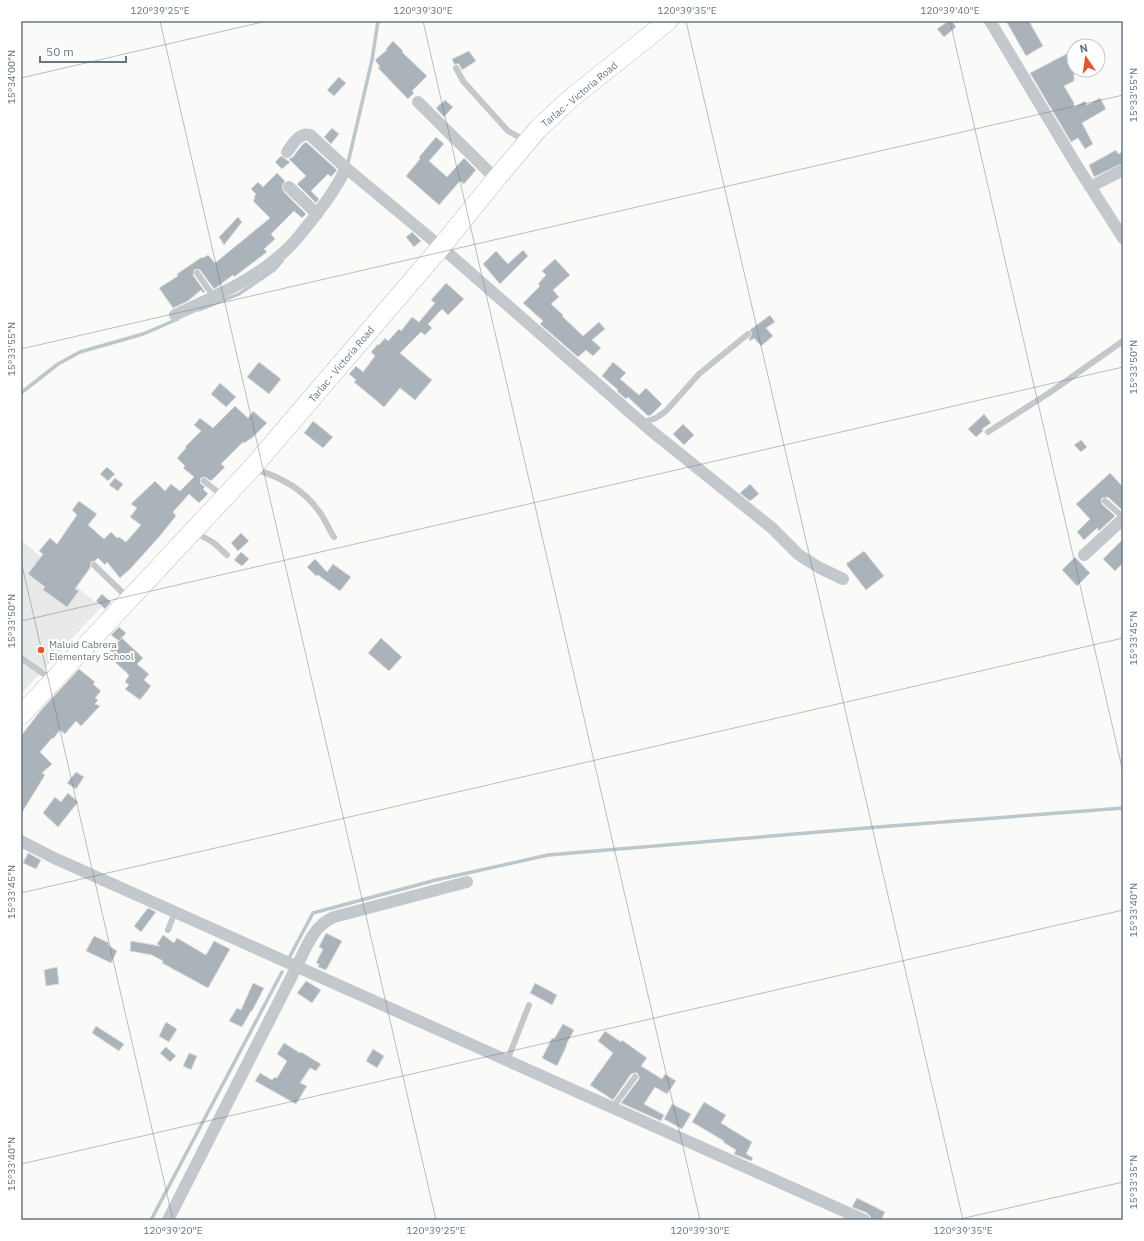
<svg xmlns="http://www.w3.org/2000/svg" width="1144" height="1241" viewBox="0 0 1144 1241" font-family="'IBM Plex Sans',sans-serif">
	<rect width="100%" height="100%" fill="#fafaf8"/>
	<!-- built -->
	<polygon fill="#e8e9e9" points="21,540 101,607 21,694"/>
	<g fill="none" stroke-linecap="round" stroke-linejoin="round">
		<!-- stream -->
		<g stroke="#bbc7cb" stroke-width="3.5">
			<polyline points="347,167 372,60 378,21"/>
			<polyline points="199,310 239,294 274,270 282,261"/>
			<polyline points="21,393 58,364 80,352 143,334 178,319"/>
			<polyline points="290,956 313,913 436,880 548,855 878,827 1123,808"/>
			<polyline points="151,1220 282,972"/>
		</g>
	</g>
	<!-- building -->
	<g fill="#aab3b9" stroke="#dcdcda">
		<polygon points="948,21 952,21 956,27 944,37 937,29"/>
		<polygon points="1006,21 1029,21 1043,46 1026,56"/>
		<polygon points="393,41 403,51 402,52 427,76 412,91 414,93 408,99 378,68 380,67 375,60 387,50 386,49"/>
		<polygon points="1074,50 1074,81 1064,86 1074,103 1074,107 1085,101 1087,105 1100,98 1106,109 1082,123 1093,144 1085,149 1078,138 1071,142 1030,73"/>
		<polygon points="469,51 476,61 462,70 459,64 454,64 452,59"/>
		<polygon points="339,77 346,83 334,96 327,90"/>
		<polygon points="445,100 453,107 444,117 436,108"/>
		<polygon points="332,128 339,134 331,144 324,137"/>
		<polygon points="436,137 444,144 429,161 447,177 464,158 476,170 464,184 460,181 439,205 406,176 420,159 419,157"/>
		<polygon points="306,142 337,170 331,177 328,174 311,191 319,199 316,203 297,184 306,176 289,159 293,157 302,145"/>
		<polygon points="1116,150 1118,154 1123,151 1123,163 1094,177 1089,165"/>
		<polygon points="281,156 290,162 282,169 275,162"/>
		<polygon points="277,173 285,181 282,186 284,192 306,214 302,218 294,211 271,234 275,239 264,249 267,252 234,277 233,275 217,287 214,289 200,270 197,269 194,270 193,275 205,292 203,293 201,290 188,301 173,308 159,288 178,276 177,274 202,257 203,258 208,255 215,263 270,218 253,201 255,198 254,197 256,194 251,189 258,182 263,187"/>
		<polygon points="238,217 242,222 224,245 219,237"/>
		<polygon points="412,232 421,241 414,247 406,237"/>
		<polygon points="523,250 528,256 500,284 483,264 496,251 508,264"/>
		<polygon points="555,259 570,275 553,290 559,297 551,304 563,315 562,316 583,336 599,322 605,329 592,340 601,348 593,356 586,350 578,357 540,324 543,321 523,303 540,286 538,284 546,275 542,271"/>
		<polygon points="446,283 464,299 448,315 442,309 428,324 432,328 425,335 421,332 400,353 432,380 415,400 400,388 384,407 354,382 356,380 349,374 356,366 363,372 375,356 371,352 378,344 379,345 385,338 388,341 399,329 401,331 412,317 419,322 435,303 431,300"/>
		<polygon points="770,315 775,322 766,328 773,336 761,346 754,338 750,341 749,339 752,334 750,330"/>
		<polygon points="259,362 281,379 269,394 247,377"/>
		<polygon points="613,362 626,373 620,379 639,395 646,388 662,404 651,415 648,416 628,397 626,399 617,391 618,390 602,376"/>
		<polygon points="220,383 236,397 226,407 211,394"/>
		<polygon points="235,406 248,418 253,411 267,423 252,438 244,443 243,442 221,464 225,467 211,481 205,477 201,478 200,483 205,487 203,489 208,494 199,503 189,494 173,512 176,516 159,537 131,568 120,578 107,562 105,565 98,558 95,561 91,562 90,568 75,589 79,591 67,607 43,590 45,587 28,574 43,554 39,551 50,538 57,544 77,515 72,510 79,501 97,514 88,525 104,539 111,532 117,538 119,537 126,542 141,525 130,517 137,508 131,504 155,481 165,491 171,484 180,491 194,477 183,468 185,466 177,458 186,448 185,447 201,431 194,425 200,418 213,428"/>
		<polygon points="984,414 991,423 982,429 983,431 976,437 968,429"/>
		<polygon points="313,421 333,437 323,448 304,433"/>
		<polygon points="683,424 694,435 684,445 673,434"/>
		<polygon points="1081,440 1087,447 1081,452 1074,445"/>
		<polygon points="107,467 115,474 108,481 100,474"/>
		<polygon points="1110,473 1123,487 1123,511 1108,497 1102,498 1101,500 1102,504 1115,516 1099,531 1097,528 1084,540 1077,532 1090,519 1076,504"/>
		<polygon points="115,478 123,484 118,491 109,485"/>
		<polygon points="750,484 759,494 750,501 740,493"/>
		<polygon points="241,533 249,541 238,551 231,543"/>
		<polygon points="1123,539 1123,563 1115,571 1103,559"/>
		<polygon points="864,551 884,576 866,590 846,564"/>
		<polygon points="241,552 249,559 242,566 234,560"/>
		<polygon points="1075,557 1090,573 1077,586 1062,570"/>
		<polygon points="315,559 327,572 333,564 351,577 340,591 318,575 316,576 307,567"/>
		<polygon points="102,594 111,602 105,609 96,601"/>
		<polygon points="119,627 126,633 119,641 111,635"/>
		<polygon points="122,638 143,658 137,664 149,674 144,680 151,686 140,700 125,689 129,685 125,682 129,675 115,662 118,658 110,650"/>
		<polygon points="381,638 402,657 389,671 368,653"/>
		<polygon points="79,669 95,682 93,684 101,691 95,698 98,700 95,704 100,706 81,726 76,721 65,734 60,730 53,739 52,738 40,752 52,764 42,773 45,775 21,814 21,736 41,710"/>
		<polygon points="76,772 84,777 76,789 67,783"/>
		<polygon points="68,793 78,802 58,827 43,813 55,797 61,802"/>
		<polygon points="28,853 41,860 36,869 23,863"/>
		<polygon points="148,908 156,912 141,932 134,926"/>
		<polygon points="326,933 342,941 326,970 318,967 319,964 316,963 323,949 319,947"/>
		<polygon points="163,935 174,943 177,938 206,955 214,941 230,949 208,988 162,963 163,961 152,955 130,951 131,941 160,946 157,944"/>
		<polygon points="94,936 109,943 108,945 117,951 111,963 86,951"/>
		<polygon points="57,967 59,984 46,986 44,970"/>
		<polygon points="306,981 321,990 312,1003 297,993"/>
		<polygon points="253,983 264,988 252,1011 251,1011 242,1027 229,1021 237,1008 241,1010"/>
		<polygon points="535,983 557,995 552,1005 530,993"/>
		<polygon points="166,1022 177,1029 169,1042 159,1036"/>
		<polygon points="563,1024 574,1030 566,1045 567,1045 557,1066 542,1058 552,1038 554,1039"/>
		<polygon points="96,1026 124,1044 119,1051 92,1033"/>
		<polygon points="605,1031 621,1042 622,1040 647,1058 641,1066 662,1079 665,1074 676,1081 667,1094 655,1087 644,1104 664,1115 661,1121 621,1103 639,1079 639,1076 637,1073 634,1073 631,1074 613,1100 590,1085 613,1053 598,1041"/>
		<polygon points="284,1043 300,1053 301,1052 321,1064 316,1071 310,1068 300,1083 307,1086 296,1104 255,1081 260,1073 272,1080 275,1077 277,1078 287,1061 277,1054"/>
		<polygon points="166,1047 176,1056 170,1062 160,1053"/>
		<polygon points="373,1049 384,1056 377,1068 366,1061"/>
		<polygon points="189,1053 197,1056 191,1070 183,1066"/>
		<polygon points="704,1102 726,1115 721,1123 752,1142 746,1154 753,1158 751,1161 734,1154 736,1150 723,1142 724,1141 692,1122"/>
		<polygon points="672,1104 691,1114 682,1129 664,1119"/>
		<polygon points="857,1198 885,1212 881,1220 871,1220 870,1216 867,1213 852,1207"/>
	</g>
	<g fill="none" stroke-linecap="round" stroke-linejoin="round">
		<defs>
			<polyline id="primary" points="21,715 252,468 441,247 496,179 538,129 570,99 668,21"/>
		</defs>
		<!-- primary casing -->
		<use href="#primary" stroke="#b5babe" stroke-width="20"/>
		<!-- lane -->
		<g stroke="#c3c8cc" stroke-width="6">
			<polyline points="456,68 463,81 508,131 526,141"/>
			<polyline points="197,273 214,297"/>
			<polyline points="642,423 656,418 666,411 699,374 748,334"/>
			<polyline points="988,432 1049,393 1123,341"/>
			<path d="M254,469c24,7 49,20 64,41 7,8 10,19 16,27"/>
			<polyline points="204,481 223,496"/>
			<polyline points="1105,501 1123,517"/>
			<polyline points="195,532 214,543 227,555"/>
			<polyline points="94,565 127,597"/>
			<polyline points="21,658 51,679"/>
			<polyline points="168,930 175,912"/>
			<polyline points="507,1061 529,1005"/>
			<polyline points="613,1107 635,1077"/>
		</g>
		<!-- street -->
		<g stroke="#c3c8cc" stroke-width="12">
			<polyline points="990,21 1077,166 1123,238"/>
			<polyline points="418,102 496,179"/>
			<path d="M287,152c6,-8 12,-20 23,-17l36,33 95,79 208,182 123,99 27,27 21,13 23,11"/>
			<polyline points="289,187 317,214"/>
			<polyline points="1090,187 1123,170"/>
			<path d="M175,315c41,-19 88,-39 119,-73 7,-8 14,-17 21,-26 13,-16 22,-29 31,-48"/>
			<polyline points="1084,555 1123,519"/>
			<polyline points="21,841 54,858 864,1220"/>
			<path d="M168,1220l129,-254c10,-20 16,-40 37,-49l133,-35"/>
		</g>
		<!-- primary -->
		<use href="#primary" stroke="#fff" stroke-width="19"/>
	</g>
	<!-- ticks -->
	<path fill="none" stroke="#657683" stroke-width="1" stroke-opacity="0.45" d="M160,21l276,1199M423,21l277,1199M686,21l277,1199M950,21l173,751M21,78l246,-57M21,349l1102,-254M21,561l152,659M21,621l1102,-254M21,893l1102,-255M21,1164l1102,-254M956,1220l167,-38"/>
	<!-- markers -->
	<circle fill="#e4572e" stroke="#fff" stroke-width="1.5" cx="41" cy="650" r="4"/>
	<g text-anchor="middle" stroke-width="4" stroke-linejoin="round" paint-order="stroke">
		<!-- street labels -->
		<g font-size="10" fill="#657683" stroke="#fff">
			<text transform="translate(579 94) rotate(-40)" y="4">Tarlac - Victoria Road</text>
			<text transform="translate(341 364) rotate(-50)" y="4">Tarlac - Victoria Road</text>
		</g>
		<!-- poi labels -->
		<g font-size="10" fill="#657683" stroke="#fff" text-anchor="start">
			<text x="49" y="648">Maluid Cabrera<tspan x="49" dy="12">Elementary School</tspan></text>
		</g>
	</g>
	<!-- border -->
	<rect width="1144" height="1241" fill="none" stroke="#ffffff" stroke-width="44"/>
	<!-- north arrow -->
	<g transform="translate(1086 58) rotate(347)"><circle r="19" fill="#ffffff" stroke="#c1c8cd"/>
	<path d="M0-3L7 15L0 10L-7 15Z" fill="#e4572e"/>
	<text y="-6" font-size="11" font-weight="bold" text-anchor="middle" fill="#657683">N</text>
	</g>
	<!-- scale -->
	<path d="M40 56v6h86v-6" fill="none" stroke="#657683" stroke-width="2"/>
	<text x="46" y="56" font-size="12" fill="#657683" stroke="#ffffff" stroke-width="3" paint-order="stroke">50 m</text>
	<rect x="22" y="22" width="1100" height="1197" fill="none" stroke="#657683" stroke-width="1.5"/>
	<g font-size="10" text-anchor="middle" fill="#657683">
		<text x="160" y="14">120°39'25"E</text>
		<text x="423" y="14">120°39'30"E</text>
		<text x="687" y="14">120°39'35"E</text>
		<text x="950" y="14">120°39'40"E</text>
		<text transform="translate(11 77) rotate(-90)" y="4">15°34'00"N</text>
		<text transform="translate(1133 95) rotate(-90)" y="4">15°33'55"N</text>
		<text transform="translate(11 349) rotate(-90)" y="4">15°33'55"N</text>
		<text transform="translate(1133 367) rotate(-90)" y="4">15°33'50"N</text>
		<text transform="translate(11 621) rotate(-90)" y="4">15°33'50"N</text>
		<text transform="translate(1133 638) rotate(-90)" y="4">15°33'45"N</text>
		<text transform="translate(11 892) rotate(-90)" y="4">15°33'45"N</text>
		<text transform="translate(1133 910) rotate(-90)" y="4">15°33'40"N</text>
		<text transform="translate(11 1164) rotate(-90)" y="4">15°33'40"N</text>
		<text transform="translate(1133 1182) rotate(-90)" y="4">15°33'35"N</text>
		<text x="173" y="1234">120°39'20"E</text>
		<text x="436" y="1234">120°39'25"E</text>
		<text x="700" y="1234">120°39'30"E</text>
		<text x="963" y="1234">120°39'35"E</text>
	</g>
</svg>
